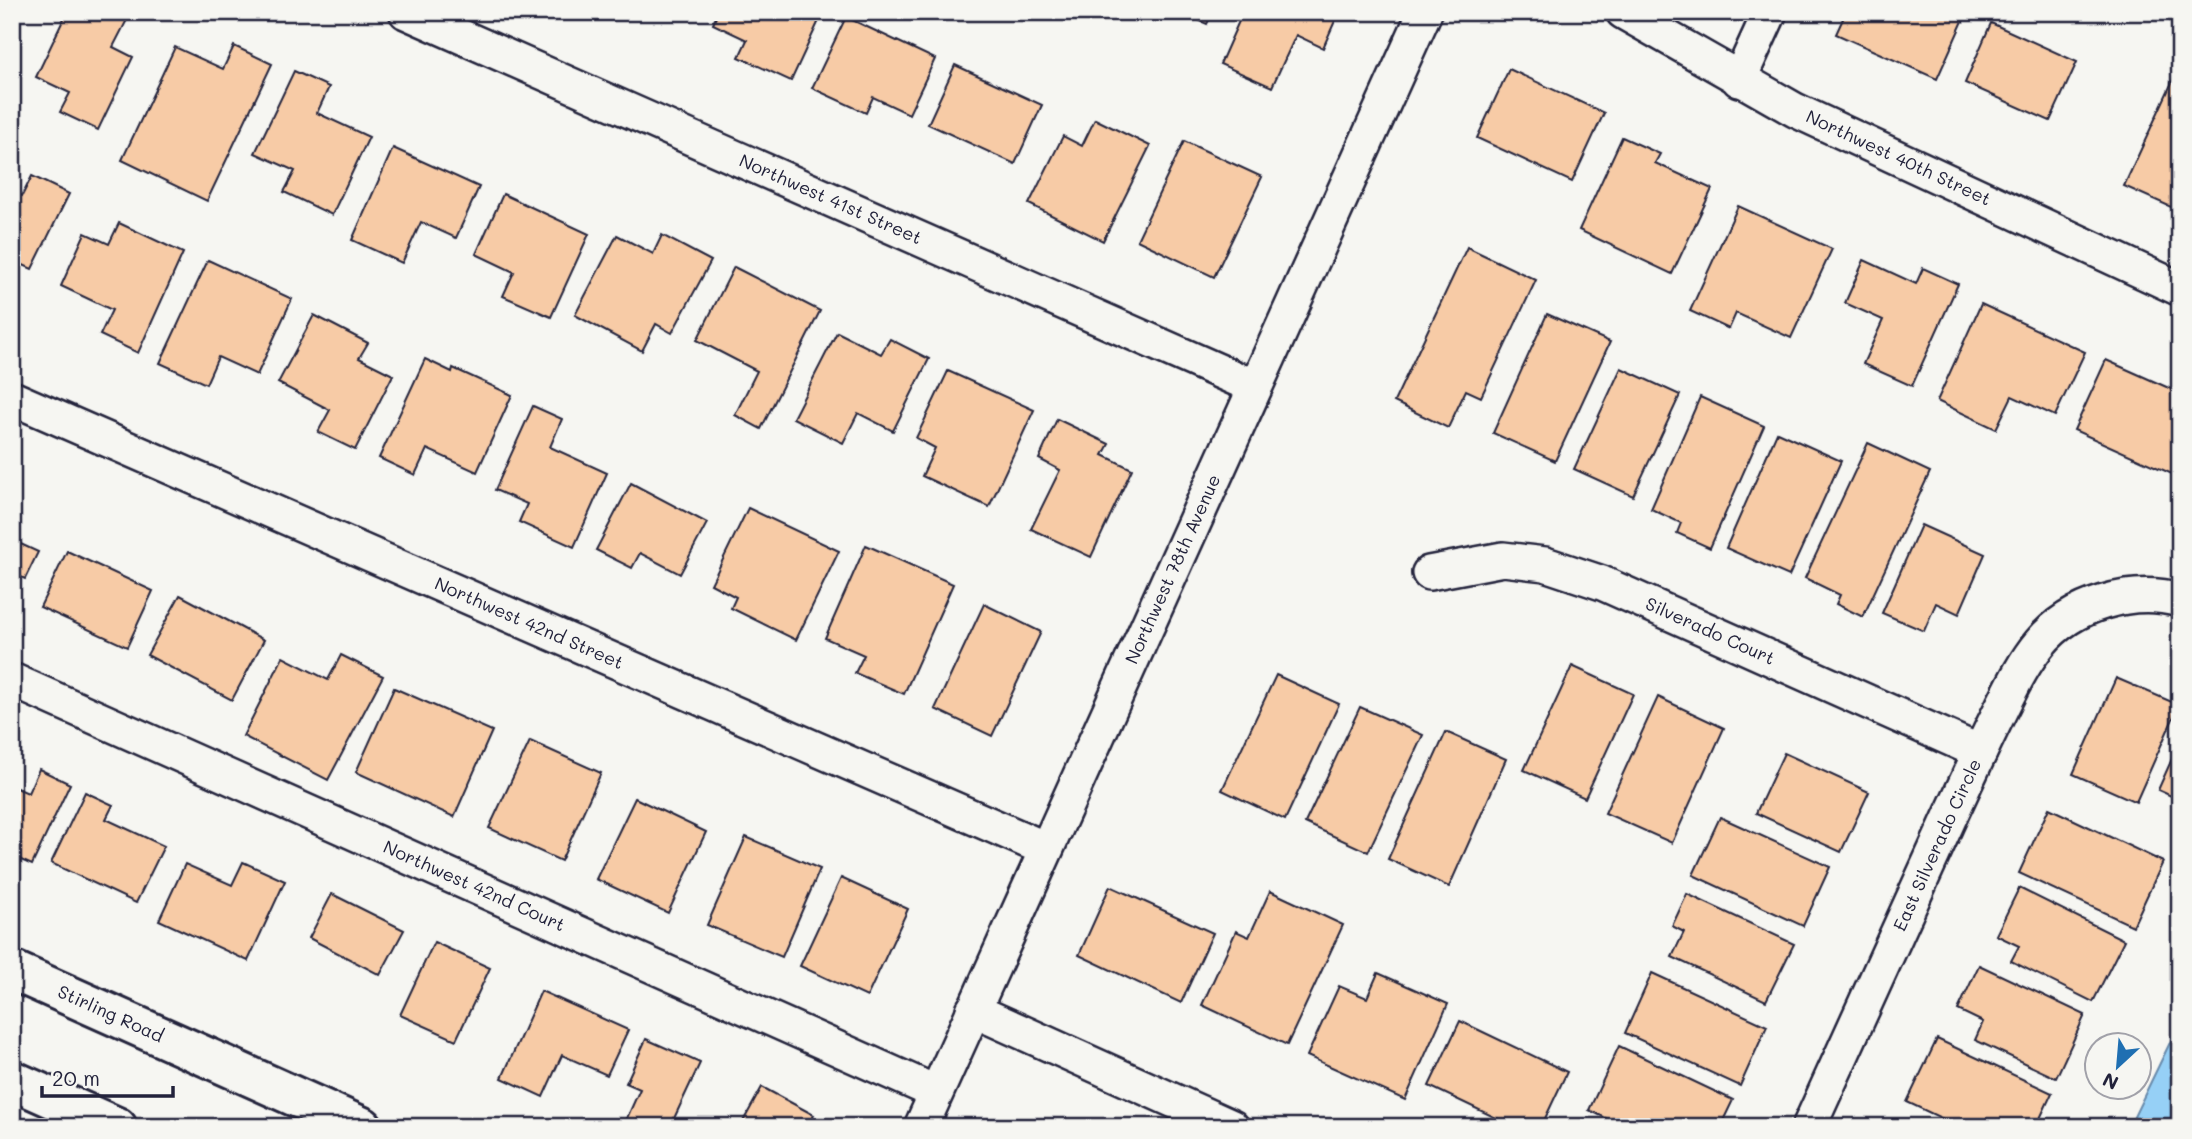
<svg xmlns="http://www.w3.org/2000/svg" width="2192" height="1139" viewBox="0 0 2192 1139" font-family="Mali,sans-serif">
	<rect width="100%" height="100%" fill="#f6f6f2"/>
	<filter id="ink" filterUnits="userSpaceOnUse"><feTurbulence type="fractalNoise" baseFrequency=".0143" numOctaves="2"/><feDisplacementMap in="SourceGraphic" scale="14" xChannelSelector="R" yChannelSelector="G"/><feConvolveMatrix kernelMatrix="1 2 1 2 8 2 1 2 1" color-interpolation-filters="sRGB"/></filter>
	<g filter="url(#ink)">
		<!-- water -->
		<polygon fill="#96d0f6" stroke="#688aab" stroke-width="2" points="2180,1022 2180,1127 2129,1127"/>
		<!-- building -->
		<g fill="#f7cba6" stroke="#22223b" stroke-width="2">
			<polygon points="67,12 122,12 129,16 113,47 133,57 98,130 60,112 70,93 36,77"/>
			<polygon points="718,12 823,12 791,81 739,57 747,40 713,24"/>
			<polygon points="1180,12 1213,12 1207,24"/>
			<polygon points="1243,12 1339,12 1323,48 1296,35 1272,87 1220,64"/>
			<polygon points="1846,12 1967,12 1937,79 1836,34"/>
			<polygon points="846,17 935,59 909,114 873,97 866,113 812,88"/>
			<polygon points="1991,23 2077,62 2050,121 1965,83"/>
			<polygon points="234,46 272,64 207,201 122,160 175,47 223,69"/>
			<polygon points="955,65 1042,105 1015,164 928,124"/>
			<polygon points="1509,69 1604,113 1572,182 1477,138"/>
			<polygon points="294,71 329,87 317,113 369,137 332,215 284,192 295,171 255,153"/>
			<polygon points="2173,80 2180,83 2180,211 2124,186"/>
			<polygon points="1095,119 1150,146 1103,241 1029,204 1063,136 1082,146"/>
			<polygon points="1622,137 1660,154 1655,163 1712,189 1672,274 1579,230"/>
			<polygon points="1184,141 1262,177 1214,277 1137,240"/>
			<polygon points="393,148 479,187 456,238 421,222 402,263 352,240"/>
			<polygon points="32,176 69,194 32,269 12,260 12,191 22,196"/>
			<polygon points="503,194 589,234 551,317 503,296 514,272 476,254"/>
			<polygon points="1738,206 1832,249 1791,338 1736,313 1729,329 1690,311"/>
			<polygon points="119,223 183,253 138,353 100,335 112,310 61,286 85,233 109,244"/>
			<polygon points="617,235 653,254 662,235 711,261 672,333 656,324 642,351 575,315"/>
			<polygon points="1467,247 1536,280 1481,397 1466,390 1448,428 1394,402"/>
			<polygon points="208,260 292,299 257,375 218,357 206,384 160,363"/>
			<polygon points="1864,260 1916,284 1923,268 1958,284 1912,386 1863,364 1883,320 1845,303"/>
			<polygon points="734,267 820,311 761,429 735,415 757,371 697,340"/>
			<polygon points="1981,304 2085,352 2055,416 2012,396 1996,429 1937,401"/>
			<polygon points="1547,314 1610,342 1555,461 1493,433"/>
			<polygon points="314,315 368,343 359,358 393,375 355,450 318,432 330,410 278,383"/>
			<polygon points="837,332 881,354 890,339 929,359 893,431 858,413 843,443 793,418"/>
			<polygon points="425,359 452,372 453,368 512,395 477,472 427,449 415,475 379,458"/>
			<polygon points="2106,360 2180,393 2180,456 2172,474 2074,430"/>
			<polygon points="1621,368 1680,395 1633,496 1574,469"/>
			<polygon points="948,371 1034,410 989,507 922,476 935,448 916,438"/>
			<polygon points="1700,397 1764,426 1710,548 1677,533 1681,523 1651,509"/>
			<polygon points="533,406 562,419 550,447 607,473 574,547 519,522 527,504 495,490"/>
			<polygon points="1057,419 1109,444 1103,455 1132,469 1091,557 1031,529 1060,470 1039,459"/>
			<polygon points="1777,432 1841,461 1789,576 1726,548"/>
			<polygon points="1868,443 1930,472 1863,617 1836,604 1840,595 1805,578"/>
			<polygon points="631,483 707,523 680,574 640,553 632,568 596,550"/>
			<polygon points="748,508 839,551 796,640 731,608 736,597 711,584"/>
			<polygon points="1921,525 1985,554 1959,614 1936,603 1924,631 1882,613"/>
			<polygon points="12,540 38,552 25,579 12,573"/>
			<polygon points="866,545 953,584 904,694 855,673 864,655 825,638"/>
			<polygon points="67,551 153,591 127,647 40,607"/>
			<polygon points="180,595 264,640 232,700 147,655"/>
			<polygon points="984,604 1041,632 992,736 935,709"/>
			<polygon points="341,655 383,676 328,780 243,736 283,657 328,680"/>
			<polygon points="1572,666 1633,694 1585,798 1524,770"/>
			<polygon points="1276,675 1339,704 1285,820 1222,790"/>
			<polygon points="2116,678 2179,705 2136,802 2073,774"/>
			<polygon points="394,688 492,731 454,817 356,772"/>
			<polygon points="1658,697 1724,728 1672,843 1605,813"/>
			<polygon points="1360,707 1423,735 1368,852 1305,823"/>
			<polygon points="1446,732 1506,759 1449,887 1388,859"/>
			<polygon points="530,741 601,773 561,861 489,828"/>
			<polygon points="2180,741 2180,800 2158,790"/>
			<polygon points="1784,753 1869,792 1841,852 1756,813"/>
			<polygon points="39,769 70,784 32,865 12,856 12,786 28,793"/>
			<polygon points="85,792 113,805 106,819 164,846 136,903 51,863"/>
			<polygon points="635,798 706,832 668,913 596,879"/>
			<polygon points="2049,808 2163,862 2133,926 2019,873"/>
			<polygon points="1720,817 1830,867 1803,926 1693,875"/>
			<polygon points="746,837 820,869 782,957 707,925"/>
			<polygon points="243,862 285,881 248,961 159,920 185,864 232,885"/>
			<polygon points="841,878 908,909 867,997 800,966"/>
			<polygon points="1110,886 1213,933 1181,1003 1079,955"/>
			<polygon points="2019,888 2124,940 2093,1002 2011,961 2019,946 1996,935"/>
			<polygon points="1270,891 1343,925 1287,1045 1202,1005 1236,931 1249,937"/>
			<polygon points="332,894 404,930 380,975 309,938"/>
			<polygon points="1687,894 1794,944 1766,1001 1672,957 1684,932 1672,926"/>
			<polygon points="434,942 490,968 456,1040 400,1015"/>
			<polygon points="1979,965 2085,1015 2056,1078 1975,1040 1983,1022 1958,1010"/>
			<polygon points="1378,973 1448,1004 1405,1100 1307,1056 1339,986 1367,998"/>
			<polygon points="1652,973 1767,1026 1740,1086 1625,1033"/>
			<polygon points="541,991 628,1030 607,1075 562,1055 543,1097 502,1078"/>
			<polygon points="1460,1021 1567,1072 1541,1127 1515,1127 1429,1086"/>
			<polygon points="646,1039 700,1063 670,1127 623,1127 640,1089 626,1083"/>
			<polygon points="1937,1039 2052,1093 2036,1127 1960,1127 1907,1102"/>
			<polygon points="1619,1046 1733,1100 1720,1127 1624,1127 1589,1110"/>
			<polygon points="762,1087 814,1115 808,1127 740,1127"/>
		</g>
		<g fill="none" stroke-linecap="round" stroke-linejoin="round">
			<defs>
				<g id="minor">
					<path id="s1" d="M406,12l849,375"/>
					<path id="s2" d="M1623,12l172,98 385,179"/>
					<polyline points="1739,80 1770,12"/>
					<path id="s3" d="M12,398l1034,451"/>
					<path id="s4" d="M1429,573l74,-14 42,5 57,19 378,169"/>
					<path id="s5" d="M12,680l923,412"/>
					<polyline points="973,1010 1232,1127"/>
					<path id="s6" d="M921,1127l504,-1115"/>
					<path id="s7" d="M1809,1127c47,-103 94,-206 141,-310 17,-37 34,-74 52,-110 11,-22 22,-45 38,-64 32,-39 92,-56 140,-43"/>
				</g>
				<g id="primary">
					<path id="s8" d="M12,970l351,157"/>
					<polyline points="12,1080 117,1127"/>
				</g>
			</defs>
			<!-- minor casing -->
			<use href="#minor" stroke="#22223b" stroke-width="38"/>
			<!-- primary casing -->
			<use href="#primary" stroke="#22223b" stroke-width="44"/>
			<!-- minor -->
			<use href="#minor" stroke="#f6f6f2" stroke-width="33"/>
			<!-- primary -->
			<use href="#primary" stroke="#f6f6f2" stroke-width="38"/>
		</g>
	</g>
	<g text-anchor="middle" stroke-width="7" stroke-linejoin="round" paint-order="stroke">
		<!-- street labels -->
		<g font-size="18" fill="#22223b" stroke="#f6f6f2">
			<text dy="6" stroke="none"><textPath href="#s2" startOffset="312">Northwest 40th Street</textPath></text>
			<text dy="6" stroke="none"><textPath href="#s1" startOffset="464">Northwest 41st Street</textPath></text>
			<text dy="6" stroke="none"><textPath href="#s6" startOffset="612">Northwest 78th Avenue</textPath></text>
			<text dy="6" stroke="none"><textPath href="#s3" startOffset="564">Northwest 42nd Street</textPath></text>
			<text dy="6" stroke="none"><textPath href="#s4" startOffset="296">Silverado Court</textPath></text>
			<text dy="6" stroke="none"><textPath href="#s7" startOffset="310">East Silverado Circle</textPath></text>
			<text dy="6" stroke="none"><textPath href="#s5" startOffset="506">Northwest 42nd Court</textPath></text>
			<text dy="6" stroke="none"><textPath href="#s8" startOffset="108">Stirling Road</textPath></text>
		</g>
	</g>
	<!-- margin -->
	<rect width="2192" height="1139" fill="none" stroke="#f6f6f2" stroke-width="42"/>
	<rect x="21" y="21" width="2150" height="1097" fill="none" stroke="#22223b" stroke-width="2.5" filter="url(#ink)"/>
	<!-- north arrow -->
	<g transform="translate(2118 1066) rotate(206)"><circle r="33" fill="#f6f6f2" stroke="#a1a1a9" stroke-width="2"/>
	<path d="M0-5L12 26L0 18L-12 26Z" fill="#1f6fb2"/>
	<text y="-10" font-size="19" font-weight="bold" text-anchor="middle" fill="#22223b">N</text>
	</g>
	<!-- scale -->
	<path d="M42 1086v10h131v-10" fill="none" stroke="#22223b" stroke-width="3.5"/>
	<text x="52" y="1086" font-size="21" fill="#22223b" stroke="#f6f6f2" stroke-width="5" paint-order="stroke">20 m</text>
</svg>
